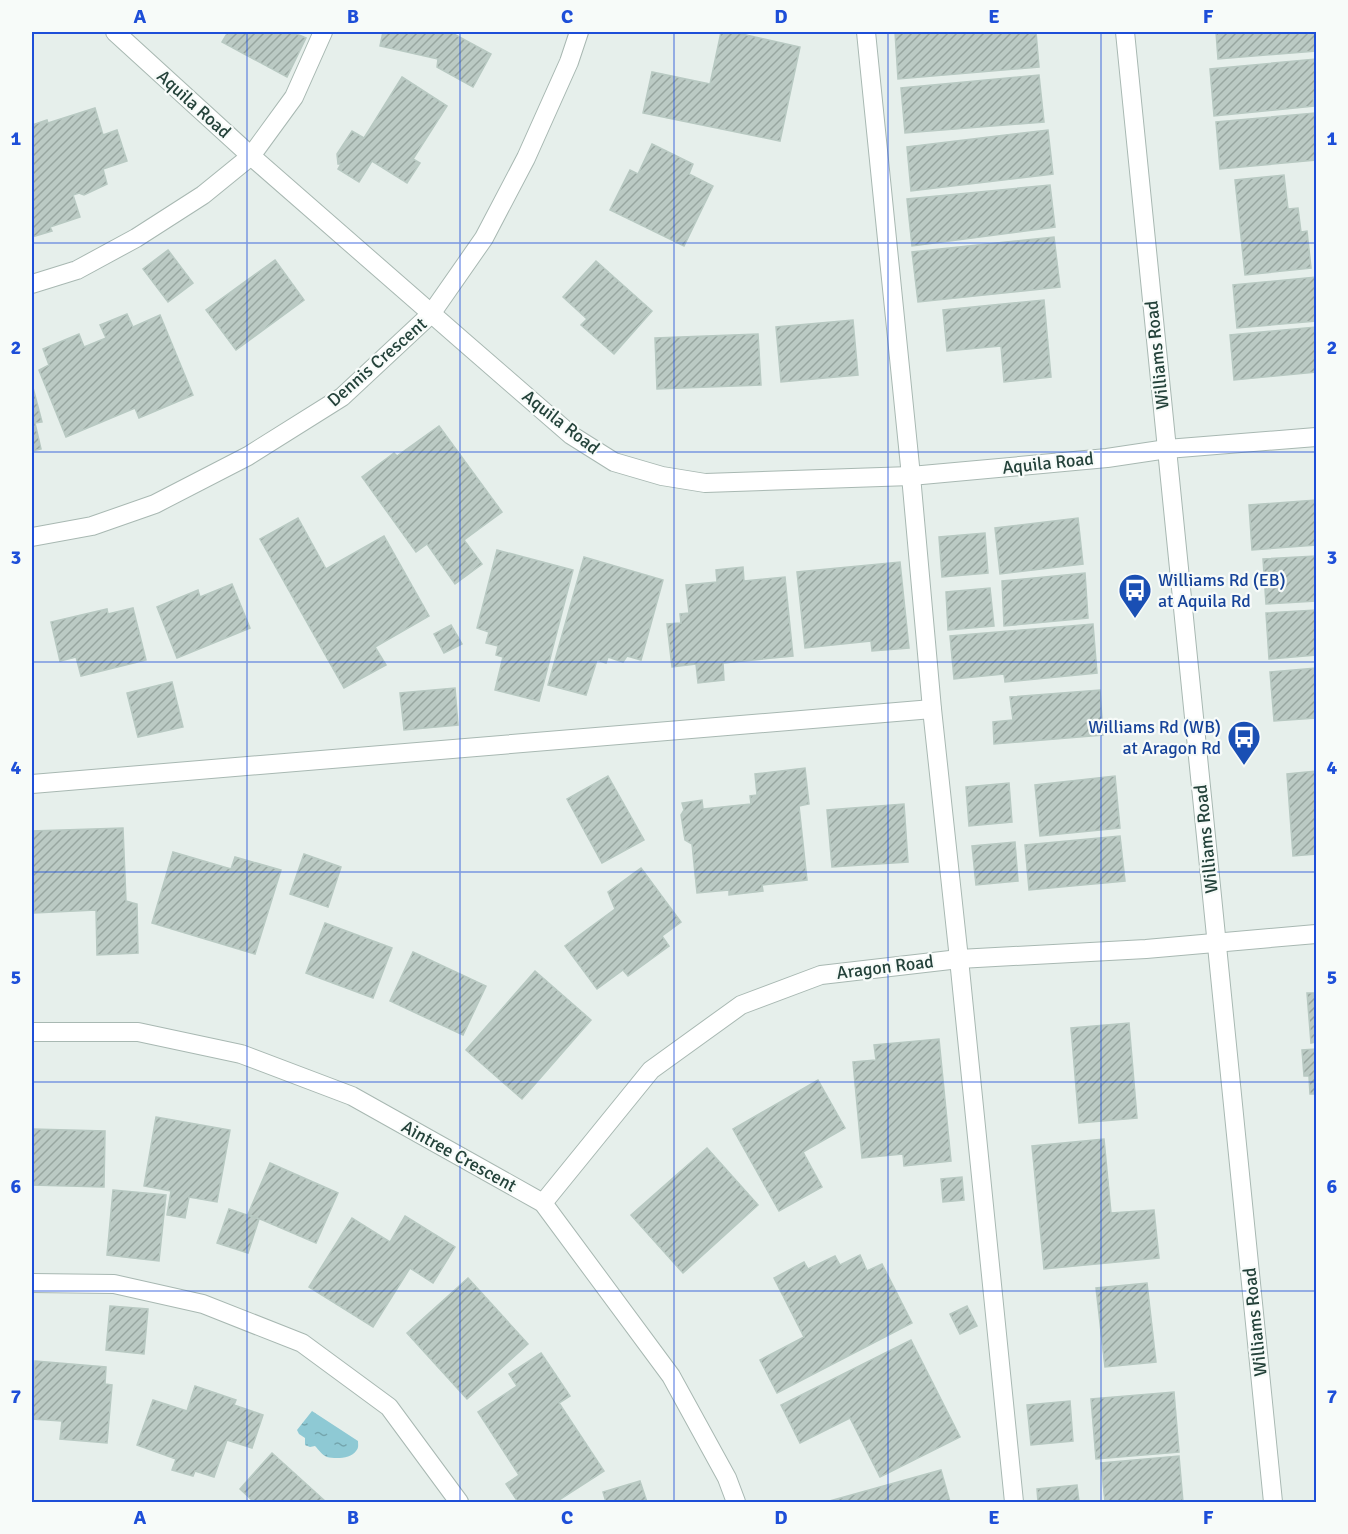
<svg xmlns="http://www.w3.org/2000/svg" width="1348" height="1534" viewBox="0 0 1348 1534" font-family="Signika,sans-serif">
	<defs>
		<pattern id="water-ripples" width="26" height="14" patternUnits="userSpaceOnUse" patternTransform="scale(1.5)"><rect width="26" height="14" fill="#8ec9d4"/><path d="M2 4q2-2 4 0t4 0M15 11q2-2 4 0t4 0" fill="none" stroke="#74a5ad"/></pattern>
		<pattern id="building-hatch" width="6" height="6" patternUnits="userSpaceOnUse" patternTransform="scale(1.5)"><rect width="6" height="6" fill="#bbcac4"/><path d="M-1 1l2-2M0 6l6-6M5 7l2-2" fill="none" stroke="#98a6a0"/></pattern>
	</defs>
	<rect width="100%" height="100%" fill="#e6efeb"/>
	<!-- water -->
	<path fill="url(#water-ripples)" d="M312,1411l46,30c0,4 1,7 -2,10 -5,8 -21,8 -29,6 -5,-2 -8,-7 -12,-11l-5,1 -5,-2v-7l-6,-4 -2,-4z"/>
	<!-- building -->
	<g fill="url(#building-hatch)" stroke="#b8c9c2" stroke-width="1.5">
		<polygon points="228,32 292,32 306,38 287,77 222,42"/>
		<polygon points="383,32 453,32 452,33 491,54 473,87 437,67 438,59 380,46"/>
		<polygon points="721,32 733,32 800,47 780,141 643,113 652,72 710,84"/>
		<polygon points="895,32 1036,32 1039,67 898,79"/>
		<polygon points="1216,32 1316,32 1316,51 1218,59"/>
		<polygon points="1316,59 1316,97 1313,98 1314,106 1214,116 1210,69"/>
		<polygon points="1039,75 1044,122 905,133 901,88"/>
		<polygon points="402,77 447,106 413,159 420,163 407,183 372,161 359,182 338,169 341,164 338,164 337,154 352,131 364,138"/>
		<polygon points="95,108 103,135 117,130 127,161 103,169 107,184 84,195 79,193 73,195 80,217 50,227 52,231 32,237 32,125 47,120 48,123"/>
		<polygon points="1315,113 1316,121 1316,160 1220,169 1216,122"/>
		<polygon points="1048,130 1053,174 911,191 907,147"/>
		<polygon points="652,144 693,164 689,174 713,186 684,246 610,210 630,170 638,174"/>
		<polygon points="1284,175 1288,209 1298,208 1301,232 1307,231 1311,268 1245,275 1235,180"/>
		<polygon points="1050,185 1055,227 912,246 907,199"/>
		<polygon points="1054,237 1060,287 918,302 912,252"/>
		<polygon points="168,250 193,283 168,302 143,269"/>
		<polygon points="275,260 304,300 236,350 206,310"/>
		<polygon points="596,261 652,311 614,354 581,325 587,319 563,297"/>
		<polygon points="1316,277 1316,321 1237,328 1233,285"/>
		<polygon points="1044,300 1051,377 1004,382 1001,346 947,351 943,310"/>
		<polygon points="127,314 133,327 160,315 193,395 139,418 135,408 66,437 39,370 49,365 43,349 79,334 84,347 106,338 100,325"/>
		<polygon points="853,320 858,375 781,382 776,327"/>
		<polygon points="1316,327 1316,372 1234,380 1230,335"/>
		<polygon points="758,334 761,385 657,389 655,338"/>
		<polygon points="32,384 42,422 35,423 41,449 32,451"/>
		<polygon points="439,426 502,512 464,540 482,564 455,584 427,544 416,552 362,477 394,453 397,456"/>
		<polygon points="1316,500 1316,545 1252,550 1249,505"/>
		<polygon points="298,518 326,569 384,536 429,616 375,647 386,665 344,688 260,539"/>
		<polygon points="1078,518 1083,564 1000,574 995,528"/>
		<polygon points="985,533 988,573 942,577 939,537"/>
		<polygon points="497,550 573,570 539,701 495,690 503,657 496,655 498,646 486,643 489,632 477,628"/>
		<polygon points="1316,556 1316,601 1266,604 1263,559"/>
		<polygon points="584,557 663,580 641,660 627,656 623,662 608,657 606,663 597,660 586,695 548,685"/>
		<polygon points="900,562 909,648 872,651 871,641 805,648 797,572"/>
		<polygon points="743,567 744,581 785,577 793,656 723,663 724,680 698,683 696,664 672,667 667,624 681,623 680,614 689,613 686,585 717,582 716,570"/>
		<polygon points="1085,573 1088,618 1004,626 1002,581"/>
		<polygon points="232,584 250,628 177,658 157,607 198,590 200,597"/>
		<polygon points="990,588 994,626 948,630 946,592"/>
		<polygon points="133,608 146,660 81,676 76,657 60,661 51,622 107,609 108,614"/>
		<polygon points="1316,610 1316,655 1269,659 1266,613"/>
		<polygon points="1093,624 1097,673 1005,682 1004,674 954,679 950,636"/>
		<polygon points="451,625 462,644 444,653 434,634"/>
		<polygon points="1316,668 1316,718 1274,721 1270,672"/>
		<polygon points="172,682 183,727 138,737 127,693"/>
		<polygon points="455,688 458,725 404,730 400,693"/>
		<polygon points="1100,690 1103,735 994,744 993,722 1013,720 1010,697"/>
		<polygon points="805,768 809,804 799,806 807,880 762,885 763,891 729,895 729,890 697,893 692,844 685,840 681,815 684,810 682,803 702,800 703,809 751,804 750,796 757,795 755,774"/>
		<polygon points="1316,771 1316,854 1293,856 1287,774"/>
		<polygon points="608,776 644,840 602,863 567,799"/>
		<polygon points="1115,776 1120,828 1040,836 1035,785"/>
		<polygon points="1009,783 1012,822 969,826 966,787"/>
		<polygon points="904,804 908,862 832,867 827,810"/>
		<polygon points="123,828 126,901 137,904 138,953 97,955 96,910 34,913 32,831"/>
		<polygon points="1120,836 1125,881 1029,890 1025,845"/>
		<polygon points="1015,842 1018,881 976,885 972,846"/>
		<polygon points="173,852 231,869 235,857 281,870 255,954 152,923"/>
		<polygon points="304,854 341,867 328,907 290,894"/>
		<polygon points="641,868 681,922 662,936 669,946 628,976 623,970 597,989 565,946 615,909 608,892"/>
		<polygon points="325,923 392,948 373,998 306,973"/>
		<polygon points="413,952 486,986 463,1035 390,1001"/>
		<polygon points="535,971 591,1020 522,1099 466,1050"/>
		<polygon points="1307,993 1316,993 1316,1042 1311,1043"/>
		<polygon points="1129,1023 1137,1118 1079,1123 1071,1028"/>
		<polygon points="939,1039 951,1161 904,1166 903,1154 862,1158 853,1062 876,1060 874,1045"/>
		<polygon points="1316,1049 1316,1094 1310,1094 1309,1076 1304,1076 1302,1050"/>
		<polygon points="818,1080 845,1128 803,1152 822,1187 779,1211 733,1129"/>
		<polygon points="156,1117 230,1130 217,1202 189,1197 185,1218 167,1215 171,1191 144,1186"/>
		<polygon points="32,1129 105,1131 104,1187 32,1185"/>
		<polygon points="1104,1139 1111,1213 1154,1210 1159,1258 1044,1269 1032,1146"/>
		<polygon points="707,1148 758,1205 683,1273 631,1215"/>
		<polygon points="270,1163 338,1193 316,1243 248,1214"/>
		<polygon points="962,1177 964,1200 943,1202 941,1179"/>
		<polygon points="113,1190 166,1195 159,1261 107,1255"/>
		<polygon points="229,1209 259,1219 248,1253 217,1243"/>
		<polygon points="405,1216 455,1247 433,1283 410,1268 373,1327 309,1287 352,1218 390,1242"/>
		<polygon points="860,1255 867,1271 882,1264 912,1323 777,1393 760,1360 804,1337 774,1278 804,1262 808,1269 835,1256 840,1265"/>
		<polygon points="468,1278 528,1344 467,1399 407,1333"/>
		<polygon points="1147,1283 1156,1362 1105,1367 1096,1288"/>
		<polygon points="110,1306 148,1309 144,1354 106,1350"/>
		<polygon points="967,1306 977,1326 960,1334 950,1314"/>
		<polygon points="911,1340 960,1437 880,1477 850,1418 800,1443 781,1405"/>
		<polygon points="541,1353 570,1396 559,1403 604,1471 556,1502 518,1502 506,1484 519,1475 478,1412 517,1386 509,1374"/>
		<polygon points="35,1361 106,1367 105,1384 112,1385 107,1443 60,1439 62,1421 32,1419"/>
		<polygon points="195,1386 236,1400 234,1405 263,1415 252,1448 227,1440 214,1477 195,1471 193,1476 172,1470 176,1459 137,1445 153,1400 187,1411"/>
		<polygon points="1174,1392 1179,1452 1096,1459 1091,1399"/>
		<polygon points="1070,1401 1073,1441 1031,1445 1027,1405"/>
		<polygon points="272,1453 325,1501 324,1502 254,1502 240,1489"/>
		<polygon points="1179,1456 1183,1502 1105,1502 1101,1463"/>
		<polygon points="941,1470 950,1502 826,1502"/>
		<polygon points="640,1481 647,1502 606,1502 603,1492"/>
		<polygon points="1077,1485 1079,1502 1038,1502 1037,1489"/>
	</g>
	<g fill="none" stroke-linecap="round" stroke-linejoin="round">
		<defs>
			<g id="minor">
				<polyline points="115,32 251,156 464,342 571,435 614,462 662,476 705,483 911,476 1107,458 1167,449 1316,437"/>
				<polyline points="866,32 911,476 932,709 959,959 1014,1502"/>
				<polyline points="1125,32 1273,1502"/>
				<polyline points="32,284 77,270 136,238 203,195 251,156 294,97 323,32"/>
				<polyline points="32,537 92,526 155,504 248,456 342,397 431,314 484,238 526,158 569,62 579,32"/>
				<polyline points="32,784 932,709"/>
				<polyline points="32,1032 138,1032 241,1054 352,1096 543,1203 671,1376 727,1478 736,1502"/>
				<polyline points="543,1203 651,1070 741,1005 821,975 959,959 1146,949 1316,934"/>
				<polyline points="32,1283 114,1284 203,1304 302,1343 389,1407 459,1502"/>
			</g>
		</defs>
		<!-- minor casing -->
		<use href="#minor" stroke="#a8b8b2" stroke-width="20"/>
		<!-- minor -->
		<use href="#minor" stroke="#fff" stroke-width="18"/>
	</g>
	<!-- grid -->
	<path fill="none" stroke="#1d4ed8" stroke-width="1.5" stroke-opacity="0.55" d="M247,32v1470M460,32v1470M674,32v1470M888,32v1470M1101,32v1470M32,243h1284M32,452h1284M32,662h1284M32,872h1284M32,1082h1284M32,1291h1284"/>
	<!-- icons -->
	<defs>
		<symbol id="bus-pin" viewBox="-11 -11 22 30"><path d="M0 17L-7.5 6A9.5 9.5 0 1 1 7.5 6Z" fill="#1a4fb4" stroke="#f7fbf9"/><path d="M-5-6H5V4H4V6H2V4H-2V6H-4V4H-5ZM-3.5-4V0h7V-4ZM-3.5 1.2v1.5H-2V1.2ZM2 1.2v1.5H3.5V1.2Z" fill="#fff"/></symbol>
	</defs>
	<g fill-rule="evenodd">
		<use href="#bus-pin" x="1116" y="571" width="38" height="52"/>
		<use href="#bus-pin" x="1225" y="718" width="38" height="52"/>
	</g>
	<g text-anchor="middle" stroke-width="4.5" stroke-linejoin="round" paint-order="stroke">
		<!-- street labels -->
		<g font-size="18" fill="#24423a" stroke="#f7fbf9">
			<text transform="translate(194 104) rotate(42)" y="6">Aquila Road</text>
			<text transform="translate(1157 355) rotate(-96)" y="6">Williams Road</text>
			<text transform="translate(377 362) rotate(-41)" y="6">Dennis Crescent</text>
			<text transform="translate(561 422) rotate(38)" y="6">Aquila Road</text>
			<text transform="translate(1048 463) rotate(-6)" y="6">Aquila Road</text>
			<text transform="translate(1206 839) rotate(-96)" y="6">Williams Road</text>
			<text transform="translate(885 967) rotate(-7)" y="6">Aragon Road</text>
			<text transform="translate(459 1156) rotate(29)" y="6">Aintree Crescent</text>
			<text transform="translate(1255 1322) rotate(-96)" y="6">Williams Road</text>
		</g>
		<!-- transit labels -->
		<g font-size="18" fill="#164399" stroke="#f7fbf9" text-anchor="start">
			<text x="1158" y="586">Williams Rd (EB)<tspan x="1158" dy="21">at Aquila Rd</tspan></text>
			<text x="1221" y="733" text-anchor="end">Williams Rd (WB)<tspan x="1221" dy="21">at Aragon Rd</tspan></text>
		</g>
	</g>
	<!-- border -->
	<rect width="1348" height="1534" fill="none" stroke="#f7fbf9" stroke-width="66"/>
	<rect x="33" y="33" width="1282" height="1468" fill="none" stroke="#1d4ed8" stroke-width="2"/>
	<g font-size="20" text-anchor="middle" font-weight="bold" fill="#1d4ed8">
		<text x="140" y="23">A</text>
		<text x="353" y="23">B</text>
		<text x="567" y="23">C</text>
		<text x="781" y="23">D</text>
		<text x="994" y="23">E</text>
		<text x="1208" y="23">F</text>
		<text x="16" y="145">1</text>
		<text x="1332" y="145">1</text>
		<text x="16" y="354">2</text>
		<text x="1332" y="354">2</text>
		<text x="16" y="564">3</text>
		<text x="1332" y="564">3</text>
		<text x="16" y="774">4</text>
		<text x="1332" y="774">4</text>
		<text x="16" y="984">5</text>
		<text x="1332" y="984">5</text>
		<text x="16" y="1193">6</text>
		<text x="1332" y="1193">6</text>
		<text x="16" y="1403">7</text>
		<text x="1332" y="1403">7</text>
		<text x="140" y="1524">A</text>
		<text x="353" y="1524">B</text>
		<text x="567" y="1524">C</text>
		<text x="781" y="1524">D</text>
		<text x="994" y="1524">E</text>
		<text x="1208" y="1524">F</text>
	</g>
</svg>
